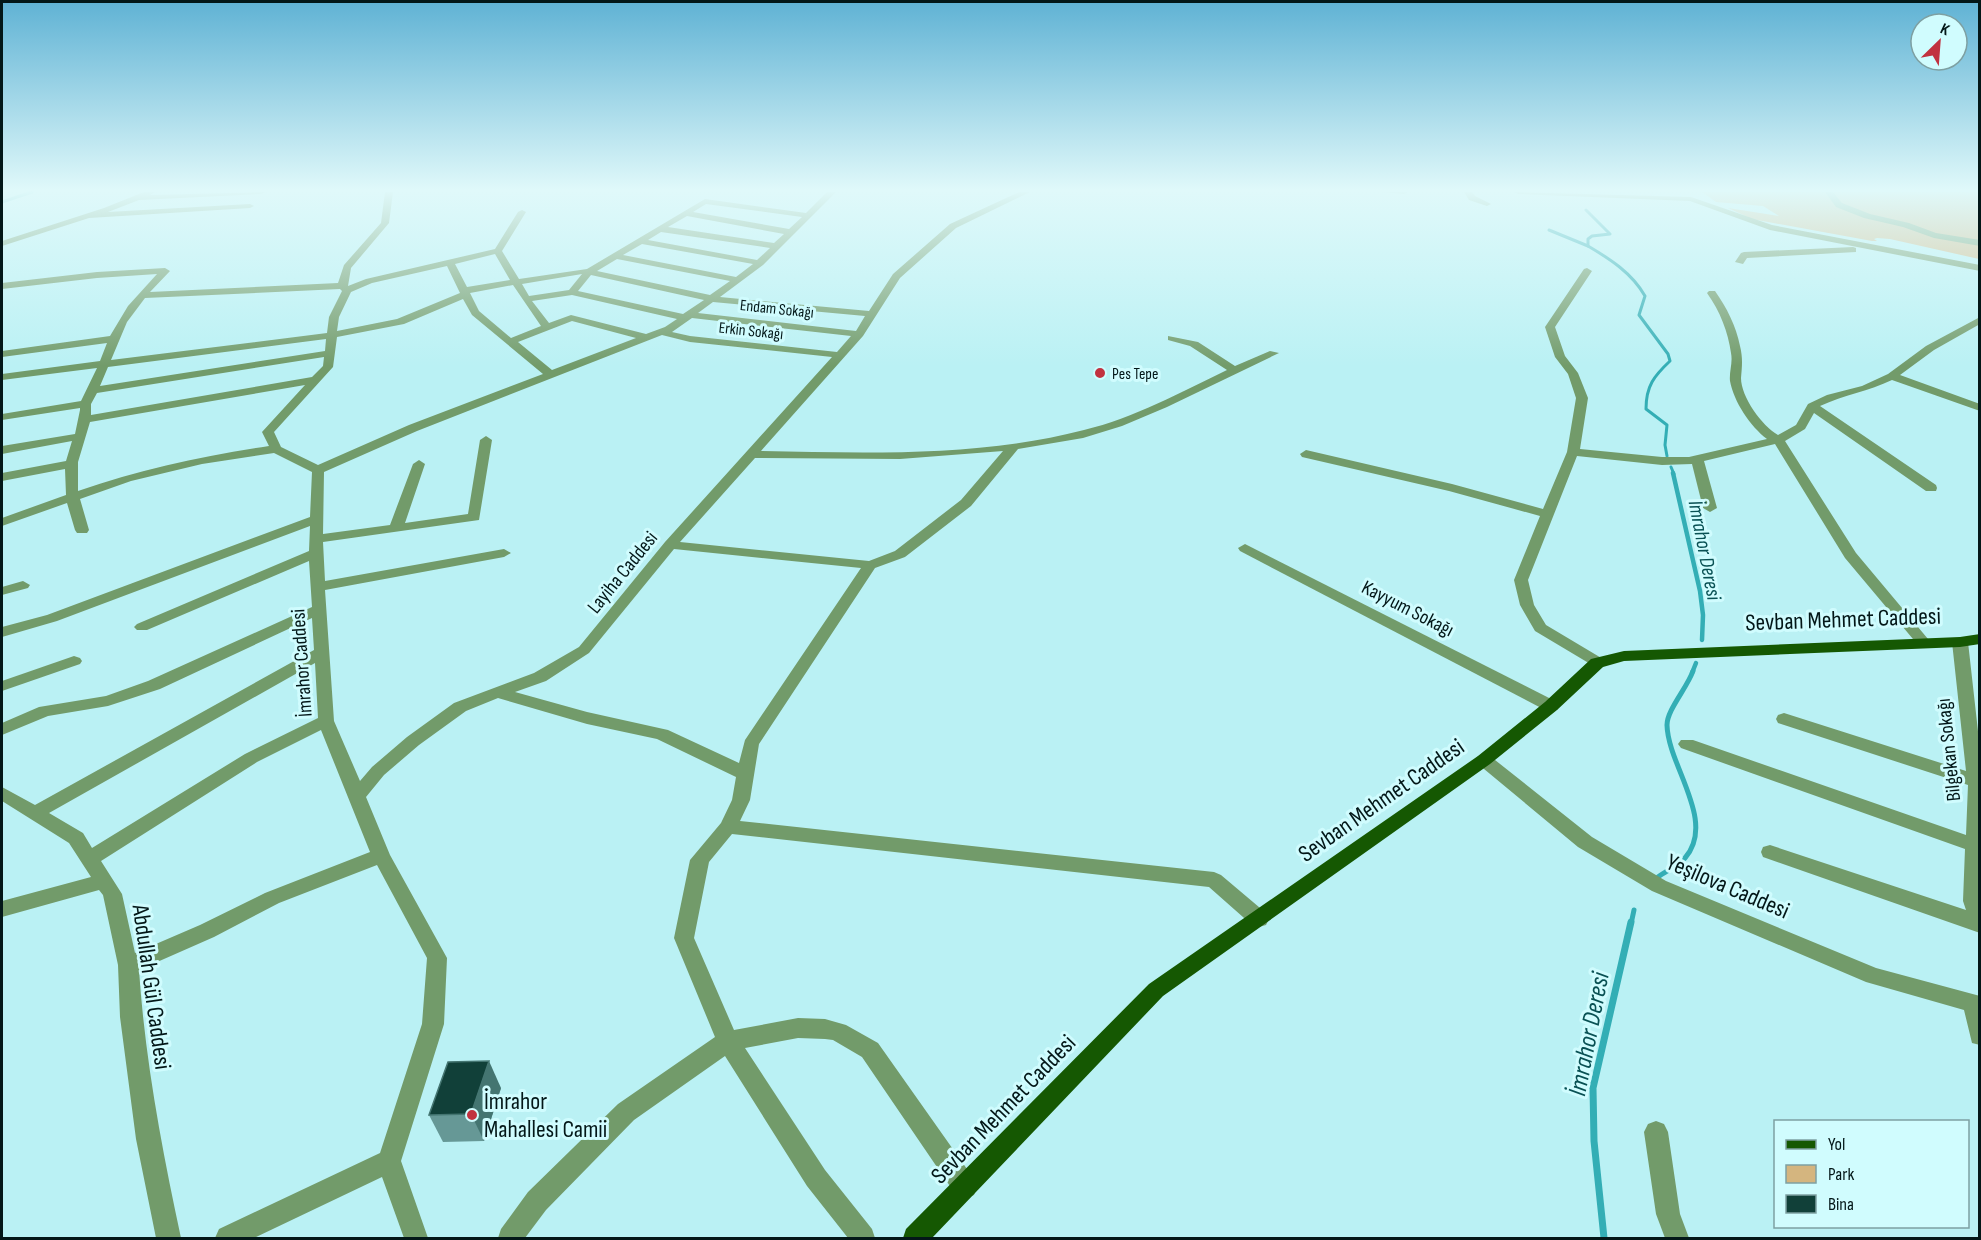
<svg xmlns="http://www.w3.org/2000/svg" width="1981" height="1240" viewBox="0 0 1981 1240" font-family="'Sofia Sans Condensed',sans-serif">
	<rect width="100%" height="100%" fill="#baf1f4"/>
	<!-- green -->
	<polygon fill="#d4b57f" points="1702,192 1979,192 1979,259 1890,239 1877,238 1874,239 1877,241 1872,241 1752,219 1728,208 1779,216 1763,206 1716,202"/>
	<g fill="none" stroke-linecap="round" stroke-linejoin="round">
		<!-- stream-far3 -->
		<g stroke="#33aeb5" stroke-width="3">
			<polyline points="2,202 32,192"/>
			<path d="M1586,210l24,24 -18,2 -4,3v7c22,13 44,27 57,50l-6,19 29,39 2,7c-16,15 -24,25 -24,48l21,16 -2,20 2,11"/>
			<polyline points="1549,230 1588,246"/>
			<polyline points="1671,467 1674,474"/>
		</g>
		<!-- stream-far2 -->
		<g stroke="#33aeb5" stroke-width="4.5">
			<polyline points="1673,473 1700,591 1703,615 1702,640"/>
			<polyline points="1692,673 1696,663"/>
		</g>
		<!-- stream-far1 -->
		<g stroke="#33aeb5" stroke-width="5">
			<path d="M1658,877c8,-6 20,-11 27,-19 32,-37 -17,-92 -18,-133 0,-15 20,-37 26,-54"/>
			<polyline points="1631,924 1634,910"/>
		</g>
		<!-- stream -->
		<polyline stroke="#33aeb5" stroke-width="7" points="1604,1238 1594,1141 1593,1088 1631,922"/>
		<!-- minor -->
		<g fill="#729b6a" fill-rule="evenodd">
			<polygon points="144,192 155,192 150,195 265,192 261,194 139,200 108,212 250,204 254,206 250,208 89,218 2,246 2,241 104,208"/>
			<path d="M385,192h8l-4,31 -38,45 -3,18 18,-7 129,-30 23,-37 4,-2 4,2 -24,39 17,28 68,-10 118,-70 101,14 21,-21h9l-73,73 -43,32 149,14 24,-37 57,-50 69,-32h11l-74,36 -56,50 -37,58 -102,115c107,2 219,6 323,-21 50,-12 97,-38 143,-60l-37,-24 -22,-6v-4l30,6 37,24 35,-15 9,2 -112,54 -45,19 -39,12 -65,11 -47,57 -66,51 -30,11 -116,176 -9,56 -10,21 474,51 7,3 45,38 3,6 -3,6 -7,2 -7,-2 -43,-38 -477,-53 -23,28 -15,76 40,92 64,-12 27,1 21,6 32,18 96,136 3,8 -3,8 -9,4 -9,-4 -94,-138 -29,-17 -8,-1 -27,-1 -53,10 80,122 47,59 3,9h-27l-41,-52 -82,-130 -91,64 -88,90 -21,28h-27l3,-9 27,-37 90,-88 97,-67 -41,-99 16,-78 31,-37 11,-23 4,-23 -79,-38 -70,-15 -89,-26 -32,13 -47,34 -35,30 -18,22 24,58 57,103 -3,66 -43,137 27,77h-24l-22,-61 -128,61h-39l4,-9 161,-76 42,-129 5,-66 -50,-93 -98,38 -65,34 -75,33c6,90 23,179 42,268h-25l-20,-99 -16,-122 -2,-52 -15,-70 -4,-5 -97,27v-16l89,-24 -22,-34 -67,-42v-14l33,18 279,-155 -2,-32 -152,71 -52,17 -60,10 -46,19v-12l37,-16 67,-11 42,-15 164,-74 -3,-46 -162,69h-10l-3,-3 3,-3 172,-73 1,-25 -253,95 -55,16v-10l45,-12 263,-98 2,-45 -38,-19 -72,11 -71,17 -51,18 9,31 -2,3h-10l-2,-3 -8,-27 -65,23v-8l64,-23 -1,-26 -63,12v-8l64,-12 6,-20 -70,13v-8l73,-12 5,-24v-2l-78,12v-6l79,-13 16,-33 -95,12v-6l98,-13 7,-18 -105,14v-6l108,-15 18,-30 29,-32 -60,4 -95,11v-6l95,-11 68,-4 5,3 -20,21 188,-9 6,-18 37,-42zM706,204l96,13 -13,12 -96,-17zM687,216l97,18 -10,9 -106,-16zM661,232l109,16 -13,12 -109,-20zM642,244l111,20 -17,13 -113,-22zM495,254l15,26 -43,7 -12,-23zM617,259l113,22 -20,14 -113,-24zM447,266l13,27 -63,26 -60,12 2,-14 12,-25 21,-9zM582,274l-13,16 -40,6 -7,-12zM591,275l113,25 -21,14 -105,-23zM513,285l28,41 -30,12 -32,-27 -9,-18zM340,289l2,2 -13,26 -2,16 -216,27 16,-38 18,-24zM572,295l105,24 -12,8 -19,7 -75,-19 -22,8 -17,-22zM463,299l9,16 71,59 -134,51 -91,40 -37,-18 -7,-15 59,-65 4,-30 67,-13zM713,302l152,14 -9,15 -158,-18zM692,318l159,18 -14,16 -147,-16 -18,-4zM572,321l64,17 -84,32 -34,-28zM662,335l28,7 142,15 -167,185 -86,105 -45,26 -80,30 -47,34 -35,30 -12,14 -26,-60 -9,-131 179,-33 7,-4 -7,-4 -179,32 -2,-39 156,-22 13,-80 -6,-4 -6,4 -12,74 -63,9 20,-59 -6,-4 -6,4 -23,61 -67,9 1,-62 93,-41zM326,339l-1,12 -225,35 8,-19zM324,357l-1,9 -11,11 -221,38v-11l6,-11zM305,385l-43,47 7,14c-66,10 -128,23 -191,45v-29l12,-40zM1003,451l-42,49 -66,51 -26,10 -189,-19 75,-84 145,1zM674,549l187,19 -116,172 -6,23 -71,-33 -81,-18 -72,-20 31,-11 43,-28zM315,663l3,55 -73,36 -153,94 -9,-15 -34,-20zM321,730l49,122 -105,41 -65,32 -65,28 -13,-59 -21,-33 156,-99z"/>
			<polygon points="1381,192 1408,192 1404,194"/>
			<polygon points="1464,192 1472,192 1475,196 1491,204 1487,206 1469,200"/>
			<polygon points="1514,192 1691,197 1772,225 1980,265 1980,271 1770,230 1690,201 1518,194"/>
			<polygon points="1825,192 1833,192 1842,203 1870,214 1909,223 1936,233 1980,240 1980,246 1934,238 1903,227 1864,218 1836,207"/>
			<polygon points="1853,247 1856,248 1856,252 1747,258 1743,264 1735,262 1741,253 1744,252"/>
			<path d="M1587,268l5,3 -37,56 10,29 13,17 10,25 -8,51 82,8h27l78,-18c-17,-13 -33,-37 -37,-58 -1,-9 3,-18 1,-28 -3,-21 -11,-42 -24,-60l2,-2h6c12,17 21,35 25,55 3,12 2,20 1,32 0,19 21,48 37,57l18,-10 12,-21 19,-9 35,-9 26,-12 38,-28 54,-29v7l-46,26 -34,25 80,29v7l-88,-31c-23,11 -48,15 -72,26l116,79 1,3 -1,3h-10l-112,-78 -9,16 -20,12 71,112 72,86 3,3 -3,3h-10l-73,-87 -70,-114 -71,17 13,47 -7,4 -7,-4 -11,-44 -30,1 -85,-9 -49,124 6,25 12,20 57,34 2,4 -2,4 -6,1 -62,-37 -15,-26 -6,-25 26,-64 -91,-25 -147,-34 -2,-3 6,-4 146,34 91,25 24,-57 9,-54 -8,-24 -13,-17 -10,-30 39,-58z"/>
			<polygon points="1245,544 1557,702 1559,706 1557,710 1545,710 1240,551 1238,548"/>
			<polygon points="23,581 30,585 28,588 2,595 2,587"/>
			<polygon points="1960,637 1968,642 1980,749 1980,933 1763,857 1761,852 1763,847 1770,845 1966,910 1963,901 1965,849 1681,748 1678,744 1681,740 1693,740 1966,835 1968,785 1778,723 1776,719 1778,715 1784,713 1966,771 1952,642"/>
			<polygon points="74,656 80,658 82,661 80,664 2,691 2,681"/>
			<polygon points="1484,754 1490,756 1592,837 1666,881 1876,968 1980,996 1980,1045 1972,1043 1964,1010 1866,982 1652,891 1578,847 1478,764 1475,760 1478,756"/>
			<polygon points="1656,1121 1664,1124 1668,1132 1680,1214 1689,1238 1665,1238 1656,1214 1644,1132 1648,1124"/>
		</g>
		<!-- major -->
		<polygon fill="#155802" fill-rule="evenodd" points="1980,634 1980,644 1960,647 1624,661 1603,667 1557,710 1490,764 1163,996 932,1238 903,1238 906,1229 1149,984 1478,756 1545,702 1591,659 1624,651 1960,637"/>
	</g>
	<!-- wall -->
	<polygon fill="#669896" points="501,1088 484,1141 443,1142 429,1115"/>
	<!-- shaded-wall -->
	<polygon fill="#447571" points="489,1061 501,1088 484,1141 471,1114"/>
	<!-- building -->
	<polygon fill="#114039" stroke="#447571" stroke-width="1.5" points="489,1061 471,1114 429,1115 448,1062"/>
	<!-- sky -->
	<linearGradient id="sky" x2="0" y2="1"><stop stop-color="#5fb2d4"/><stop offset="0.52" stop-color="#e0f9fa"/><stop offset="1" stop-color="#e0f9fa" stop-opacity="0"/></linearGradient>
	<rect width="1981" height="366" fill="url(#sky)"/>
	<!-- markers -->
	<g fill="#c1313f" stroke="#d0fcfe" stroke-width="2">
		<circle cx="1100" cy="373" r="6"/>
		<circle cx="472" cy="1115" r="6"/>
	</g>
	<g text-anchor="middle" stroke-width="6" stroke-linejoin="round" paint-order="stroke">
		<!-- far-street labels -->
		<g font-size="16" fill="#031718" stroke="#d0fcfe">
			<text transform="translate(777 308) rotate(6)" y="6">Endam Sokağı</text>
			<text transform="translate(751 330) rotate(6)" y="6">Erkin Sokağı</text>
		</g>
		<!-- far-poi labels -->
		<g font-size="16" fill="#031718" stroke="#d0fcfe" text-anchor="start">
			<text x="1112" y="379">Pes Tepe</text>
		</g>
		<!-- street labels -->
		<g font-size="20" fill="#031718" stroke="#d0fcfe">
			<text transform="translate(622 572) rotate(-51)" y="7">Layiha Caddesi</text>
			<text transform="translate(1408 608) rotate(27)" y="7">Kayyum Sokağı</text>
			<text transform="translate(301 663) rotate(-94)" y="7">İmrahor Caddesi</text>
			<text transform="translate(1948 750) rotate(-96)" y="7">Bilgekan Sokağı</text>
		</g>
		<!-- water labels -->
		<g font-size="21" font-style="italic" fill="#095154" stroke="#d0fcfe">
			<text transform="translate(1705 550) rotate(79)" y="7">İmrahor Deresi</text>
		</g>
		<!-- near-street labels -->
		<g font-size="24" fill="#031718" stroke="#d0fcfe">
			<text transform="translate(1843 619) rotate(-2)" y="8">Sevban Mehmet Caddesi</text>
			<text transform="translate(1381 800) rotate(-35)" y="8">Sevban Mehmet Caddesi</text>
			<text transform="translate(1728 886) rotate(23)" y="8">Yeşilova Caddesi</text>
			<text transform="translate(152 987) rotate(82)" y="8">Abdullah Gül Caddesi</text>
			<text transform="translate(1003 1109) rotate(-46)" y="8">Sevban Mehmet Caddesi</text>
		</g>
		<!-- near-poi labels -->
		<g font-size="24" fill="#031718" stroke="#d0fcfe" text-anchor="start">
			<text x="484" y="1109">İmrahor<tspan x="484" dy="28">Mahallesi Camii</tspan></text>
		</g>
		<!-- near-water labels -->
		<g font-size="26" font-style="italic" fill="#095154" stroke="#d0fcfe">
			<text transform="translate(1588 1034) rotate(-79)" y="9">İmrahor Deresi</text>
		</g>
	</g>
	<!-- border -->
	<rect width="1981" height="1240" fill="none" stroke="#031718" stroke-width="6"/>
	<!-- legend -->
	<rect x="1774" y="1120" width="195" height="108" fill="#d0fcfe" stroke="#7ea0a2" stroke-width="1.5"/>
	<rect x="1786" y="1140" width="30" height="9" fill="#155802" stroke="#7ea0a2" stroke-width="1.5"/>
	<text x="1828" y="1150" font-size="18" fill="#031718">Yol</text>
	<rect x="1786" y="1165" width="30" height="18" fill="#d4b57f" stroke="#7ea0a2" stroke-width="1.5"/>
	<text x="1828" y="1180" font-size="18" fill="#031718">Park</text>
	<rect x="1786" y="1195" width="30" height="18" fill="#114039" stroke="#7ea0a2" stroke-width="1.5"/>
	<text x="1828" y="1210" font-size="18" fill="#031718">Bina</text>
	<!-- north arrow -->
	<g transform="translate(1939 42) rotate(25)"><circle r="28" fill="#d0fcfe" stroke="#7ea0a2" stroke-width="1.5"/>
	<path d="M0-4.5L10 22L0 15L-10 22Z" fill="#c1313f"/>
	<text y="-9" font-size="16" font-weight="bold" text-anchor="middle" fill="#031718">K</text>
	</g>
</svg>
